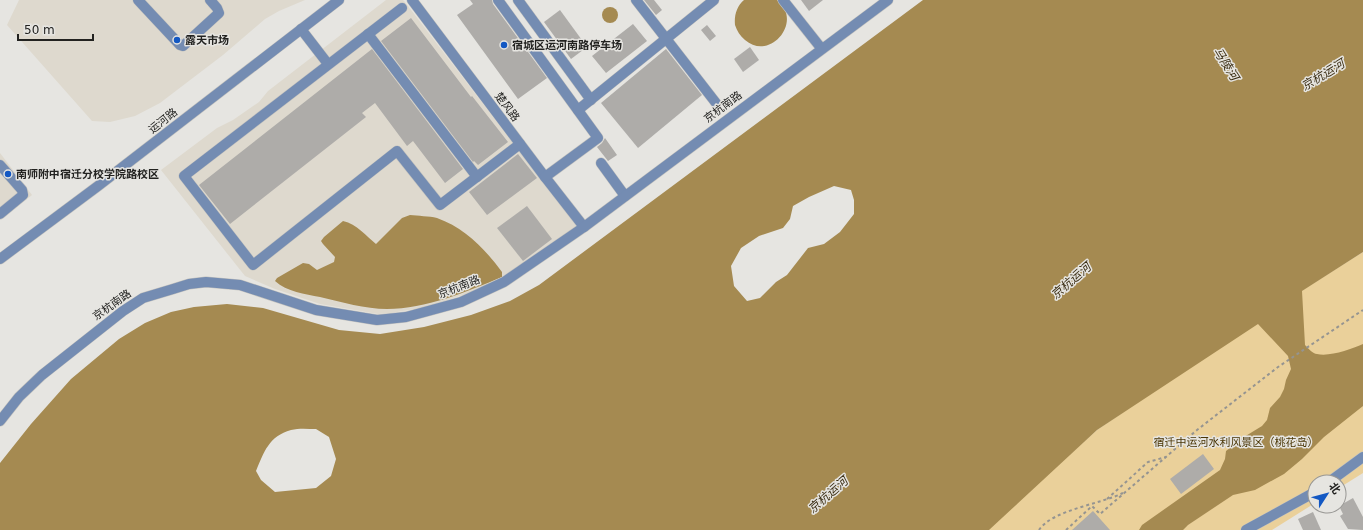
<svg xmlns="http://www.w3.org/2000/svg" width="1363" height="530" viewBox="0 0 1363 530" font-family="'DejaVu Sans','Noto Sans SC',sans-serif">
  <rect width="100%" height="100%" fill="#e6e5e1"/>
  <g fill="#ded9ce">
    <polygon points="19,0 305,0 279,11 265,19 223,55 160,103 135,116 110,122 92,121 7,25"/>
    <polygon points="386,0 403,0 405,2 577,227 517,269 481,289 426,307 391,313 378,314 320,304 275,289 245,276 161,170 217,128 233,120 259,102 268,91"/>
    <polygon points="0,153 32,195 0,220"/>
  </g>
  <polygon fill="#ead09a" points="1363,252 1363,473 1339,488 1339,482 1315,482 1315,503 1272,530 986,530 1097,430 1301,291"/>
  <g fill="#a58a51" fill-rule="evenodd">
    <path d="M744,0H777C804,21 770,62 745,40C740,36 737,31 735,25C734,15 737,6 744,0Z"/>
    <path d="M923,0H1363V252L1302,291L1305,345C1308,348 1313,354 1317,354C1330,357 1351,349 1363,344V406L1324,437L1302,459L1284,474L1255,490L1233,495L1188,525L1183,530H1139L1142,525L1220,470L1225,459L1226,451L1244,437L1262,426L1267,420L1270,408L1280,397L1284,389L1286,380L1291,369L1288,356L1258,324L1097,430L989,530H0V463L31,424L71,379L119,339L145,323L171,312L194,307L227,304L263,308L339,330L380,334L424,327L471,315L510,301L539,285ZM834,186L851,190L854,200V214L840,232L824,244L808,248L787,275L776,282L760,298L747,301L734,286L731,266L741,248L759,236L783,228L790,219L793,206L809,197ZM316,429L329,437L336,459L331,476L316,488L275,492L261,480L256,471C264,452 269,436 291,430C299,428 308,429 316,429Z"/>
    <circle cx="610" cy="15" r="8"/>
    <path d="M410,215C418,216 429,216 437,218C465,228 485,249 502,272V277C466,292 426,309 387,309C365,309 342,302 320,297C305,294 287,292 275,281L277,278L303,263L309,264L317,270L334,262L335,257L323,244L321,241L324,237L343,221C357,224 366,236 376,244L402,218Z"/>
  </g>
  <g fill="#aeaca9">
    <polygon points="470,0 492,0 493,4 547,78 518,99 457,15 473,4"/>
    <polygon points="644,0 654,0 662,10 656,15"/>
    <polygon points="801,0 823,0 809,11"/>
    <polygon points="560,10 587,47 571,59 544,22"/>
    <polygon points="411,18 471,97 472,96 508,142 478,165 474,161 473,162 381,41"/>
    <polygon points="633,24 647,41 606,73 592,56"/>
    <polygon points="707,25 716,36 710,41 701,30"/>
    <polygon points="750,47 759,60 743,72 734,59"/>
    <polygon points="372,49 463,169 445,183 413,141 407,146 375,103 362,113 366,117 230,224 199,185"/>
    <polygon points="666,49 702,95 638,148 601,103"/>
    <polygon points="605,138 617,155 608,161 597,147 602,143"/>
    <polygon points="518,154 537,178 487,215 469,192"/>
    <polygon points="527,206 552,239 523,261 497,228"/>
    <polygon points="1203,454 1214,469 1181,494 1170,479"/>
    <polygon points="1353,498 1363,517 1363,530 1348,529 1340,516 1343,514 1339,506"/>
    <polygon points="1093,511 1110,530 1072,530"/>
    <polygon points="1313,512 1321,530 1303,530 1298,519"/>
  </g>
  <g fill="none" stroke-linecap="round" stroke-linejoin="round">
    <defs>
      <g id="minor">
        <polyline points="138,0 180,45 183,46 219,13 217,8 210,0"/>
        <polyline points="412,0 545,177 584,227"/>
        <polyline points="498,0 598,138 545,177"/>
        <polyline points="518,0 591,100"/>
        <polyline points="636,0 716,103"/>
        <polyline points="783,0 821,48"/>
        <polyline points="402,8 184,176 253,265 397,151 440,205 520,144"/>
        <polyline points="301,29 328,64"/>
        <polyline points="368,34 477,177"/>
        <polyline points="578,110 714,0"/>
        <polyline points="601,163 625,196"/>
        <polyline points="0,165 22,190 23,195 0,214"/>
        <polyline points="0,259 98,186 339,0"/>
        <polyline points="0,421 19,397 42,375 123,311 143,298 173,289 189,284 206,282 240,285 316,310 377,320 406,317 461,302 504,282 584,227 888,0"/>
        <polyline points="1329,482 1363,457"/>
        <polyline points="1246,530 1315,492"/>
      </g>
    </defs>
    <use href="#minor" stroke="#c3c2be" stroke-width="11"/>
    <g stroke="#959491" stroke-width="2" stroke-dasharray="3 3" stroke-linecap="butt">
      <polyline points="1107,499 1148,462 1166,457"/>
      <path d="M1039,530C1052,510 1101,504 1123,493"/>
      <polyline points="1066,530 1092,506 1100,514 1197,430 1278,367 1363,310"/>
    </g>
    <use href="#minor" stroke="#748cb2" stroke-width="10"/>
  </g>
  <g fill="#1358c3" stroke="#e6e5e1" stroke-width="1.5">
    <circle cx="177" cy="40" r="4"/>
    <circle cx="504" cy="45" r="4"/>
    <circle cx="8" cy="174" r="4"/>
  </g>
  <g text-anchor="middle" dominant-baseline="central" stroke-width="3" stroke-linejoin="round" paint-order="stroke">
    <g font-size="11" font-weight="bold" fill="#222220" stroke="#e6e5e1" text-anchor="start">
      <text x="185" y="40">露天市场</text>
      <text x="512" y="45">宿城区运河南路停车场</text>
      <text x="16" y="174">南师附中宿迁分校学院路校区</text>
    </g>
    <g font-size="11" fill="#222220" stroke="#e6e5e1">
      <text transform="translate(507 107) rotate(53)">楚风路</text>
      <text transform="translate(723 107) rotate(-37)">京杭南路</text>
      <text transform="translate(163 121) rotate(-38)">运河路</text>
      <text transform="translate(459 287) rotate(-21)">京杭南路</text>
      <text transform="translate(112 305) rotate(-35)">京杭南路</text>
    </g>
    <g font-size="11" fill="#493504" stroke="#e6e5e1">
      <text x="1236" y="442">宿迁中运河水利风景区（桃花岛）</text>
    </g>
    <g font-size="12" font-style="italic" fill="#392c12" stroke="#e6e5e1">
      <text transform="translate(1226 64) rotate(58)">马陵河</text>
      <text transform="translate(1323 75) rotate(-31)">京杭运河</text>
      <text transform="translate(1071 281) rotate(-41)">京杭运河</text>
      <text transform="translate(828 495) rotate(-41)">京杭运河</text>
    </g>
  </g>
  <g transform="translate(1327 494) rotate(54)"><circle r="19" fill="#e6e5e1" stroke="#989794"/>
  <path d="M0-3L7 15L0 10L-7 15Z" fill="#1358c3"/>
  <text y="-6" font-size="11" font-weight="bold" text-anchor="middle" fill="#222220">北</text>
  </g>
  <path d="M18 34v6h75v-6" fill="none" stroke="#222220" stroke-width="2"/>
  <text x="24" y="34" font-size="12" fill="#222220" stroke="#e6e5e1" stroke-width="3" paint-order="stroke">50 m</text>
</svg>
